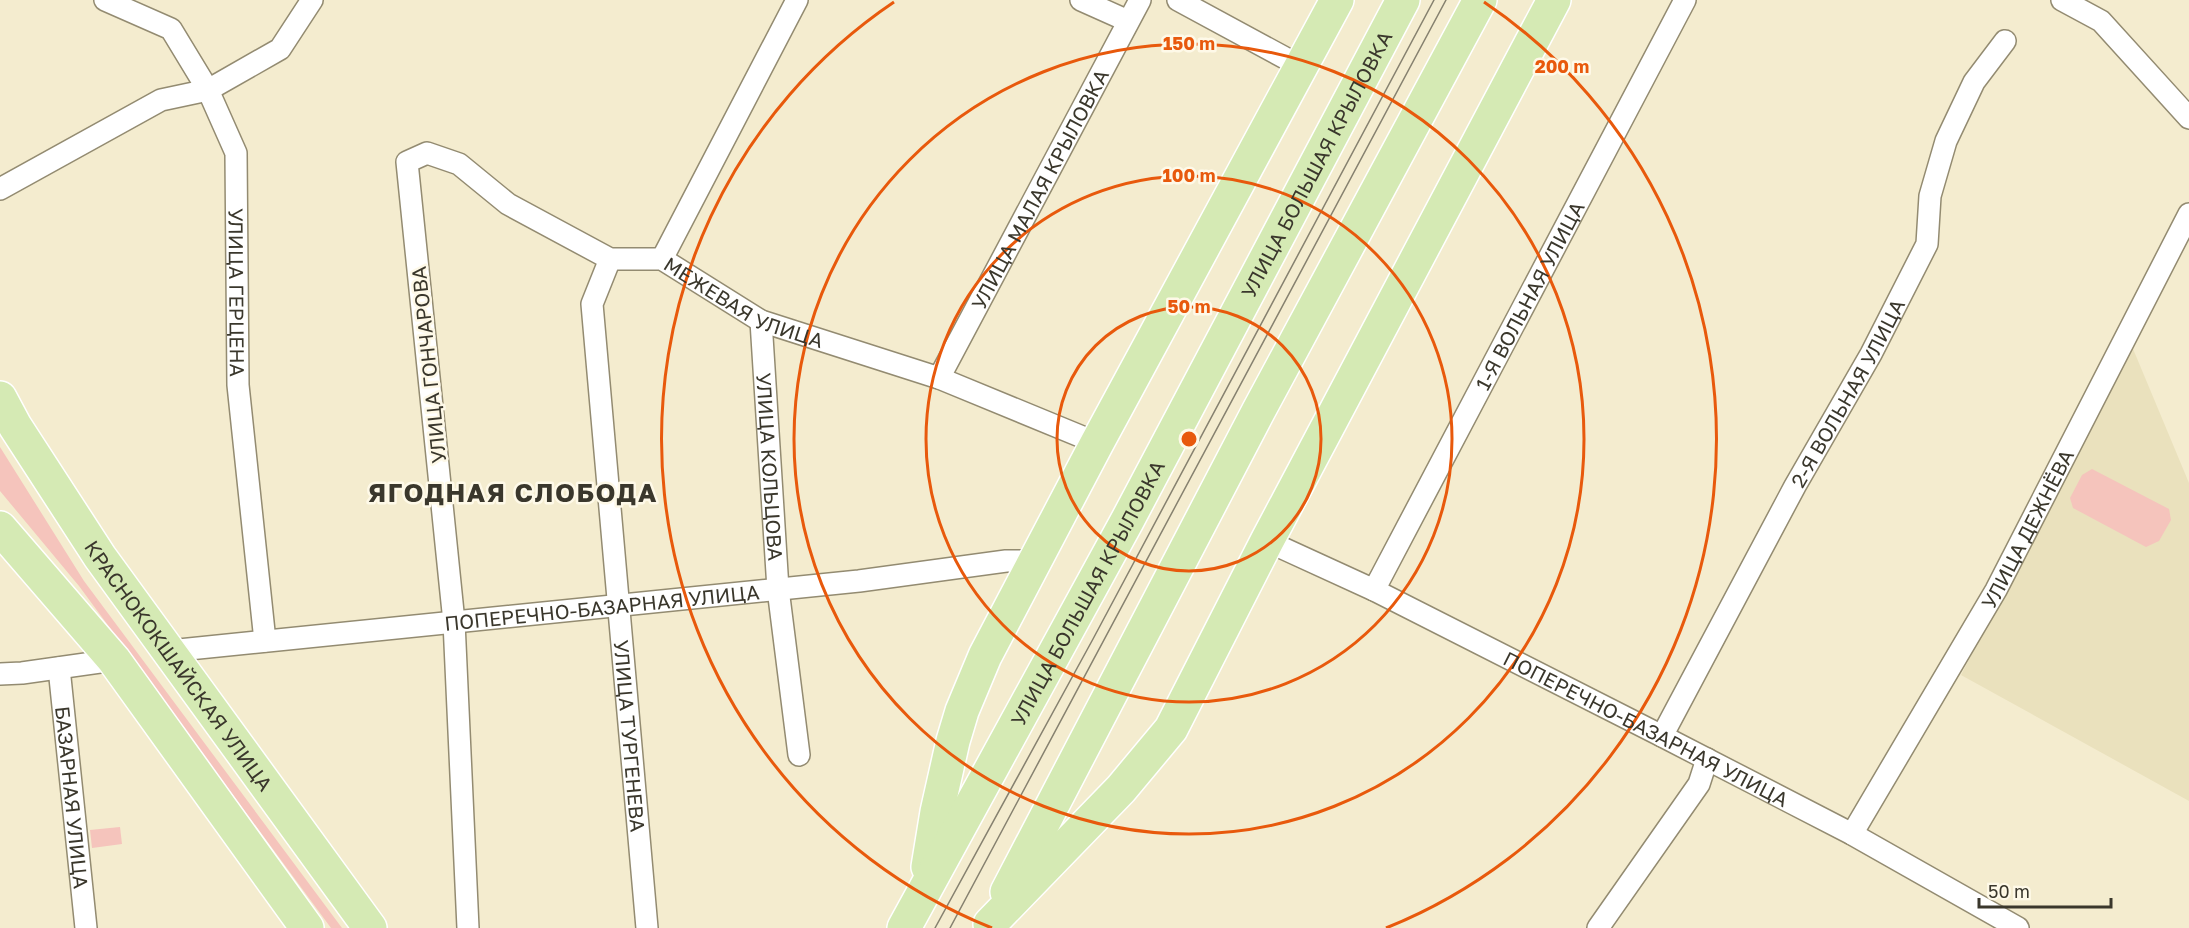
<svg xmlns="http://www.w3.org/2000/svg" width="2189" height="928" viewBox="0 0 2189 928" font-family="'Golos Text',sans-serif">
  <rect width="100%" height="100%" fill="#f4eccf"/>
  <polygon fill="#eae1bd" points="2131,344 2189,483 2189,801 1961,675"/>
  <g fill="#f5c4bc">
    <polygon points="0,447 84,581 342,928 331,928 79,586 0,491"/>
    <polygon points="2092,469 2169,509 2171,520 2159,541 2146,547 2073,508 2070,498 2082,475"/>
    <polygon points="120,827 122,844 92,848 90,830"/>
  </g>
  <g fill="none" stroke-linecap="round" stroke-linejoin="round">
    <defs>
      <g id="street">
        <path id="s1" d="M105,0L171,29L208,90L236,153L238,385L265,641"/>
        <polyline points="1081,0 1128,21"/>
        <polyline points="1178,0 1300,66"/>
        <polyline points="2062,0 2101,21 2189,118"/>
        <polyline points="0,189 161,100 208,90 280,49 312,0"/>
        <path id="s2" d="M610,259L592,304L647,928"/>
        <polyline points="662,259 797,0"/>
        <path id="s3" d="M761,321L778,589L799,755"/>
        <path id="s4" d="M939,378L1140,0"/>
        <path id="s5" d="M1267,541L1374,590L1662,736L1852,834L2018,928"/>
        <path id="s6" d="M1374,590L1685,0"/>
        <path id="s7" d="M169,651L859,581L1006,561H1035"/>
        <path id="s8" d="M59,668L86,928"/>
        <polyline points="0,674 22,673 114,660"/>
        <path id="s9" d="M1662,736L1795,486L1871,354L1927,244L1930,196L1946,141L1974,82L2005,41"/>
        <path id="s10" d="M1852,834L1996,590L2189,214"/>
        <path id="s11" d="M468,928L454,622L407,162L427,153L459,164L508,204L610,259H662L761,321L939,378L1097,443"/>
        <polyline points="1598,928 1699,784 1707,759"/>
      </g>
      <g id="primary">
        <path id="s12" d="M0,398L15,426L100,557L370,928"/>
        <polyline points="0,528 114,660 307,928"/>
        <polyline points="928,867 937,812 953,741 962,711 985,656 1097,443 1337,0"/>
        <polyline points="1007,892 1259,410 1480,0"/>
        <polyline points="990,924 1121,789 1171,729 1267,541 1554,0"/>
        <path id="s13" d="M904,928L1127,521L1403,0"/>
      </g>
    </defs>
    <use href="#street" stroke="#938b71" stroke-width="24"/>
    <use href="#primary" stroke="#fff" stroke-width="36"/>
    <use href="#street" stroke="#fff" stroke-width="21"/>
    <use href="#primary" stroke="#d5eab4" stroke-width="33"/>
    <g stroke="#86816f" stroke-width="1.5">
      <polyline points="935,928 1093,639 1434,0"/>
      <polyline points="950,928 1446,0"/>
    </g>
  </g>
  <g fill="none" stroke="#e8590c" stroke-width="3">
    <circle cx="1189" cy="439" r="132"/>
    <circle cx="1189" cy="439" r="263"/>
    <circle cx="1189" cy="439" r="395"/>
    <path d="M992 928A527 527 0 0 1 894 2M1484 2A527 527 0 0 1 1386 928"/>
  </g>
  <g text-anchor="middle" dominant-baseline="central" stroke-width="5" stroke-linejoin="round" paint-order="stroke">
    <g font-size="20" fill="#3a372c" stroke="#fef9e8">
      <text stroke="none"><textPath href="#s13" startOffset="868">УЛИЦА БОЛЬШАЯ КРЫЛОВКА</textPath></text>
      <text stroke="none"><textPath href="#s4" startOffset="214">УЛИЦА МАЛАЯ КРЫЛОВКА</textPath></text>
      <text stroke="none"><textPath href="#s1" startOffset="352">УЛИЦА ГЕРЦЕНА</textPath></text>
      <text stroke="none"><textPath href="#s6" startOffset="333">1-Я ВОЛЬНАЯ УЛИЦА</textPath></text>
      <text stroke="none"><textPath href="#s11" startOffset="1149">МЕЖЕВАЯ УЛИЦА</textPath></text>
      <text transform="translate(428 365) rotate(-96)">УЛИЦА ГОНЧАРОВА</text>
      <text stroke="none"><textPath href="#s9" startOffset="390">2-Я ВОЛЬНАЯ УЛИЦА</textPath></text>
      <text stroke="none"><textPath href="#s3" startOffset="146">УЛИЦА КОЛЬЦОВА</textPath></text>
      <text stroke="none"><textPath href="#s10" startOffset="352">УЛИЦА ДЕЖНЁВА</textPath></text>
      <text stroke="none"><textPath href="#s13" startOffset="382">УЛИЦА БОЛЬШАЯ КРЫЛОВКА</textPath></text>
      <text stroke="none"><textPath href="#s7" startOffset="435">ПОПЕРЕЧНО-БАЗАРНАЯ УЛИЦА</textPath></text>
      <text stroke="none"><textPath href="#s12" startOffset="322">КРАСНОКОКШАЙСКАЯ УЛИЦА</textPath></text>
      <text stroke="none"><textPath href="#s5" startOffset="423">ПОПЕРЕЧНО-БАЗАРНАЯ УЛИЦА</textPath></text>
      <text stroke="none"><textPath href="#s2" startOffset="482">УЛИЦА ТУРГЕНЕВА</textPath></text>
      <text stroke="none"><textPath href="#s8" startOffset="130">БАЗАРНАЯ УЛИЦА</textPath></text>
    </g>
    <g font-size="26" font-weight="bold" letter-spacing="1.5" fill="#3a372c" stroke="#fef9e8">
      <text x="513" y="492">ЯГОДНАЯ СЛОБОДА</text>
    </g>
  </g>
  <circle cx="1189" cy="439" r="9" fill="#e8590c" stroke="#fef9e8" stroke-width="3"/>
  <g font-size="18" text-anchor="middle" font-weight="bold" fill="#e8590c" stroke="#fef9e8" stroke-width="5" stroke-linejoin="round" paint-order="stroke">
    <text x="1189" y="50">150 m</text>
    <text x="1562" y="73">200 m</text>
    <text x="1189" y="182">100 m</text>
    <text x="1189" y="313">50 m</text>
  </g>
  <path d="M1979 898v9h132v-9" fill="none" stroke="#3a372c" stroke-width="3"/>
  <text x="1988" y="898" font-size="18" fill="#3a372c" stroke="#fef9e8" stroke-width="4.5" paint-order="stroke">50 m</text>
</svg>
